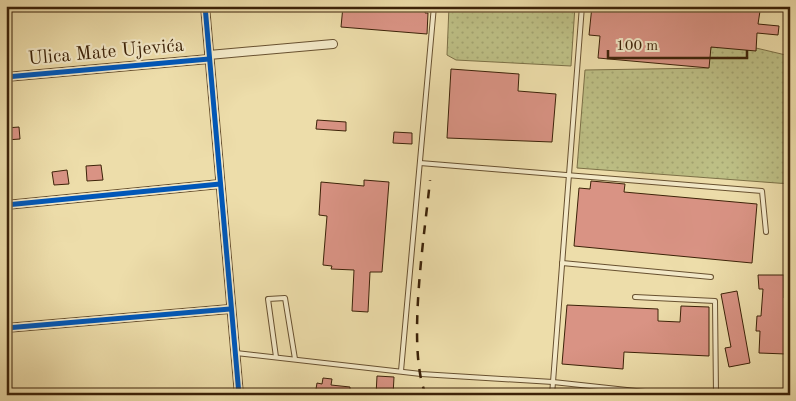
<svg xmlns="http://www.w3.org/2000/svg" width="796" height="401" viewBox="0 0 796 401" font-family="'Old Standard TT',serif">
  <defs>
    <pattern id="grass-dots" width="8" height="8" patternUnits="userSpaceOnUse" patternTransform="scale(1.25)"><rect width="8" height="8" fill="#bdbf85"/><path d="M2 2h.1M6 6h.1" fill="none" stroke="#a3a471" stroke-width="1.8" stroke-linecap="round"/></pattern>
  </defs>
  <rect width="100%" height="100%" fill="#edddaa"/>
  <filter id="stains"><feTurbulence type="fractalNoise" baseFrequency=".004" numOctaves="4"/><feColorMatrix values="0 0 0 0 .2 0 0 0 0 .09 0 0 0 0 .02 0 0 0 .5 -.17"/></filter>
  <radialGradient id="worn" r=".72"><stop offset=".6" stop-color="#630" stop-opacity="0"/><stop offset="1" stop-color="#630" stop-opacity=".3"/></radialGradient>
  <g fill="url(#grass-dots)" stroke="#7c7046">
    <polygon points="449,6 575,6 571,66 456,60 447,55"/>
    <polygon points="711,47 756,48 790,56 790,184 577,168 585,70 708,68"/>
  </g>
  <g fill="#d99384" stroke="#3c2208">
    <polygon points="343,6 426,6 425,13 428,13 427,34 341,27"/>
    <polygon points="592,6 712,6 760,11 758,24 779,26 778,35 757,33 756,51 711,47 709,68 598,58 600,36 589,35"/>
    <polygon points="451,69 519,74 518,91 556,94 552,142 447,138"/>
    <polygon points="317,120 346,122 346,131 316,129"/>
    <polygon points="19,127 20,139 6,140 6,128"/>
    <polygon points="394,132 412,133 412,144 393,143"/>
    <polygon points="101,165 103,180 87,181 86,166"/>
    <polygon points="67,170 69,184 54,185 52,172"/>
    <polygon points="364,180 389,182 382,272 370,272 368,312 352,311 354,270 331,269 332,266 323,265 327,216 319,215 321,182 364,186"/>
    <polygon points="591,181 625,184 624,192 757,204 752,263 574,246 579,188 590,189"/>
    <polygon points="758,275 784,275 784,298 790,298 786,354 759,353 760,331 756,331 757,316 761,316 763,289 759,289"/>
    <polygon points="737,291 750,363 729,367 725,348 731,347 721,294"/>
    <polygon points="567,305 658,309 658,321 680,322 681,306 709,307 709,356 624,352 623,369 562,364"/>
    <polygon points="377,376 394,377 393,395 376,395"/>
    <polygon points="323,378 332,379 331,385 350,387 350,395 315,395 317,383 322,384"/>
  </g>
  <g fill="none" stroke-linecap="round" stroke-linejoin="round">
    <defs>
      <g id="service">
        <polyline points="420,163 762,191 766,232"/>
        <polyline points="562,263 711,277"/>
        <polyline points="635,297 715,301 716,395"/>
        <polyline points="236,353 421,374 553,382 673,395"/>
        <polyline points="276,357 268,299 285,298 295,359"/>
        <polyline points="401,371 434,6"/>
        <polyline points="552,395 582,6"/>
      </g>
      <g id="minor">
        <polyline points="205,6 239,395"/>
        <polyline points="209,55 333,44"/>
        <polyline points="6,77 209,59"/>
        <polyline points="6,205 220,184"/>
        <polyline points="6,328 230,309"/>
      </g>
    </defs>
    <use href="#service" stroke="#685130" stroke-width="6"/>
    <use href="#minor" stroke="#685130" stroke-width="10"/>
    <use href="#service" stroke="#f3e9c8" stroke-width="4"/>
    <use href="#minor" stroke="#f3e9c8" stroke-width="8"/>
    <path stroke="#3c2208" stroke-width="2.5" stroke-dasharray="9 9" stroke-linecap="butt" d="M426,395C406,349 425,233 430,180"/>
    <defs>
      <g id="cycleway">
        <polyline points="205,6 239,395"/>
        <polyline points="6,77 209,59"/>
        <polyline points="6,205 220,184"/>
        <polyline points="6,328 230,309"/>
      </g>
    </defs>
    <use href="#cycleway" stroke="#f3e9c8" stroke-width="8"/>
    <use href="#cycleway" stroke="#0057b8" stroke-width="5"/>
  </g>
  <g text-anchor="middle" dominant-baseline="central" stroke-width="4.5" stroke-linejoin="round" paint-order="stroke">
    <g font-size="19" fill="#3c2208" stroke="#f3e9c8">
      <text transform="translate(106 53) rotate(-5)">Ulica Mate Ujevića</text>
    </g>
  </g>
  <rect width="796" height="401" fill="none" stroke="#edddaa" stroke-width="25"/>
  <rect x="8" y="8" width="781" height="386" fill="none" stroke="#3c2208" stroke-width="2.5"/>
  <rect x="12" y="12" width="771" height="376" fill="none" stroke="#3c2208"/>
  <path d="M608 50v8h139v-8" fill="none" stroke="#3c2208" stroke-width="2.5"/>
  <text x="616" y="50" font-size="15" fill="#3c2208" stroke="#f3e9c8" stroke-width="4" paint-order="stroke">100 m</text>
  <rect width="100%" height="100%" filter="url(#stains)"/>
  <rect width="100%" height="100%" fill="url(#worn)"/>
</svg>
